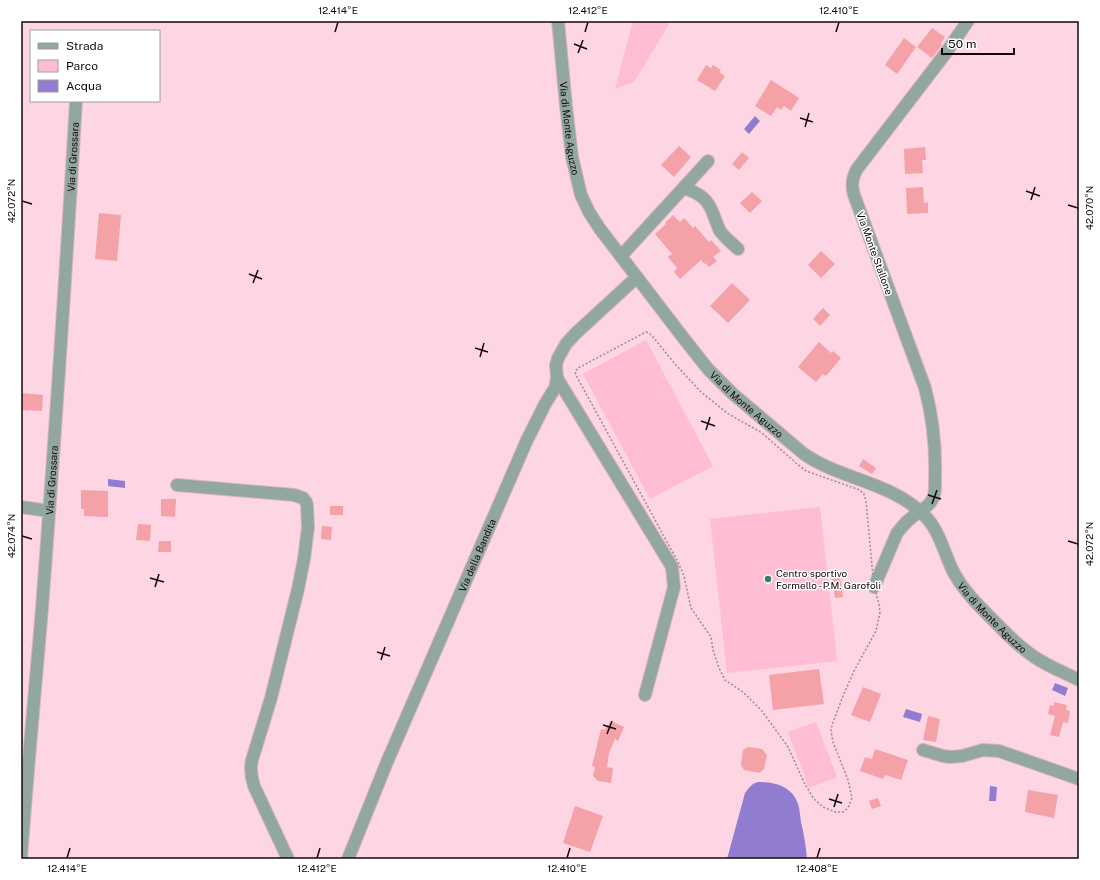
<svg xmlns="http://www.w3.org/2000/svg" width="1100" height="880" viewBox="0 0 1100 880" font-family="'Public Sans',sans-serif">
  <rect width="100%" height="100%" fill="#fdd5e3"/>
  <g fill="#ffbcd5">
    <polygon points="633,21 671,21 634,82 615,89"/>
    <polygon points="646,340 713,466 650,499 583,374"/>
    <polygon points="820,507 837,661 727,673 710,519"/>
    <polygon points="816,722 837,777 809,788 788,732"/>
  </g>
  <g fill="#927cd1">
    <polygon points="755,116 760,121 749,134 744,129"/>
    <polygon points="108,479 125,481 125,488 108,486"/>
    <polygon points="1055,683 1068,688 1065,696 1052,690"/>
    <polygon points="906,709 922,714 920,722 903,717"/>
    <path d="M758,782C774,782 792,786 798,804C800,810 800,816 801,822C804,834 806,847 807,859H727L745,793C749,788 751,784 758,782Z"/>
    <polygon points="990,786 997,787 996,801 989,801"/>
  </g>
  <g fill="#f5a1a8">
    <polygon points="932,28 945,37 941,43 942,45 932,58 917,47"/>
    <polygon points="904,38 916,47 897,74 885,65"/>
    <polygon points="706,65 711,68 713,65 721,70 719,72 725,76 715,91 697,80"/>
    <polygon points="771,80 799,98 791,111 784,106 781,110 777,107 771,116 755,106"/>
    <polygon points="679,146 691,157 674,177 661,165"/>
    <polygon points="925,147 926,160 922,160 923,173 905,174 904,149"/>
    <polygon points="742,152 749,158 739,170 732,164"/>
    <polygon points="923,187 924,203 928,202 928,213 907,214 906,188"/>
    <polygon points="752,192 762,201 750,213 740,203"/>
    <polygon points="99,213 121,215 117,261 95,259"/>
    <polygon points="673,215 680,222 684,218 693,228 695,226 709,242 711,240 721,251 713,257 717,261 709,267 705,263 704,264 701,260 680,279 674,272 677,268 668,257 672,254 655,234 666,224 665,223"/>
    <polygon points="821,251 835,264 821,278 808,265"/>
    <polygon points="732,283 750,300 728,323 710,306"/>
    <polygon points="823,308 830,315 820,326 813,319"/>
    <polygon points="819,342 831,353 833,351 841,358 826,376 823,374 816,382 798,367"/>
    <polygon points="21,393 43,395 42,411 21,410"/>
    <polygon points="863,459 876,468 872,474 859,466"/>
    <polygon points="81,490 108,491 108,517 84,516 84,509 81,509"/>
    <polygon points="161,499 176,499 175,517 161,516"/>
    <rect x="330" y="506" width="13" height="9"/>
    <polygon points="138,524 151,525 150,541 136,540"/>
    <polygon points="322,526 332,527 331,540 321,539"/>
    <polygon points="159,541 171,541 171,552 158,552"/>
    <polygon points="839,571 843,597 835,598 831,572"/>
    <polygon points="819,669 824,704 773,710 769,675"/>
    <polygon points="863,687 881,694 870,722 851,715"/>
    <polygon points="1054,702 1067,705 1066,710 1070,711 1068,723 1063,722 1059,737 1050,735 1055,716 1048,714 1050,705 1054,706"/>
    <polygon points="928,716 940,719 936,742 923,740"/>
    <polygon points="611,721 624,727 618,741 615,739 609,753 607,767 613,768 611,783 598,781 593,776 595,767 592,766 601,729 604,730"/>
    <polygon points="748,747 762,749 767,755 764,769 759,773 744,770 741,765 743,750"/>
    <polygon points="875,749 908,760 901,780 885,775 883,779 860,771 865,757 872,759"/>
    <polygon points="1028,790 1058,795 1054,818 1025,812"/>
    <polygon points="878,798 881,806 872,809 869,801"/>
    <polygon points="575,806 603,816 590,852 563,843"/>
  </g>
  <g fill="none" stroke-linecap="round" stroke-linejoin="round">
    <defs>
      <g id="minor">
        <path id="s1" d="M558,21L566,106L572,157L581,195L589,212L600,229L685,340L708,369L733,394L804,454C842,480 892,482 925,516C940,531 944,554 954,573C965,593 981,608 997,624C1008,635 1019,647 1033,656C1047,666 1063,672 1079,680"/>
        <path d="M684,188C701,194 708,199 714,216C716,221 718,227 720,231C725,238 732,243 738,249"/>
        <polyline points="621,256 708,161"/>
        <polyline points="557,378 672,567 674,587 645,695"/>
        <path d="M177,485L294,495L303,498L306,502L307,505L308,527L304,559L298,589L271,698L252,760C250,769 251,777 254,786L288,859"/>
        <polyline points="21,507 49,511"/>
        <path d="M874,587L897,533C901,528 906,522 911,518C918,512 928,508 932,500C936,494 935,486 935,479C936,449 933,418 925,388L854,195C851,185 852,178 857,169L945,54L968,21"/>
        <polyline points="923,750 943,756 950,757 962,756 983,750 999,751 1079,779"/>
        <path id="s2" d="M21,859C27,775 35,692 42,608C55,439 66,270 76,101"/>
        <path id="s3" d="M348,859L387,762L527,440L545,404L555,388L557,378L556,365L558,358L566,344L575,334L637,277"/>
      </g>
    </defs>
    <use href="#minor" stroke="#d8b4c1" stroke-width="14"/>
    <polygon stroke="#a48691" stroke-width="1.5" stroke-dasharray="2 2" stroke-linecap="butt" points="646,332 649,333 653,337 675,364 701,392 727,413 762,433 796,463 806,471 860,490 864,494 866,501 874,587 879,604 880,612 876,631 854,671 843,696 832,725 831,731 833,742 848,780 852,798 848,808 843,812 835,812 823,807 813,798 804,782 788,747 762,711 743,692 725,680 719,668 713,650 711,637 691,608 684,576 678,562 577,377 575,372 578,368"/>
    <use href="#minor" stroke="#91a7a0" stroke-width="12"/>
  </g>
  <path fill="none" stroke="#16070d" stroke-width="1.5" d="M335,32L338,22M585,32L588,22M836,32L839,22M574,44L587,49M578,53L583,40M800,118L813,122M805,127L809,113M1026,191L1040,196M1031,200L1035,187M22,201L32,204M1068,205L1078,208M249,274L262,279M253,283L258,270M475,348L488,352M480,357L484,343M701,421L715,426M706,430L710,417M928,495L941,499M932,504L937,490M22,536L32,539M1068,541L1078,544M150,578L164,582M155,587L159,574M377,652L390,656M381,660L385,647M603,725L616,729M607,734L612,721M829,799L842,803M834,807L838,794M67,858L70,848M317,858L320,848M567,858L570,848M817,858L820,848"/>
  <circle fill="#387969" stroke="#fff" stroke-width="1.5" cx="768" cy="579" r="4"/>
  <g text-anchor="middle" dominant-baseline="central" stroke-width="3" stroke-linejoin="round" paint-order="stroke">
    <g font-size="10" fill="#16070d" stroke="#fff">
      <text stroke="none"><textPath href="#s1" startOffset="108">Via di Monte Aguzzo</textPath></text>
      <text stroke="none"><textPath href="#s2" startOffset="704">Via di Grossara</textPath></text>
      <text transform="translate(875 253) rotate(70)">Via Monte Stallone</text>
      <text stroke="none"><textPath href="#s1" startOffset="444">Via di Monte Aguzzo</textPath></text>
      <text stroke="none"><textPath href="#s2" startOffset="380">Via di Grossara</textPath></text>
      <text stroke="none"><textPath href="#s3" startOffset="330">Via della Bandita</textPath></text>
      <text stroke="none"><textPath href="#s1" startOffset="780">Via di Monte Aguzzo</textPath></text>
    </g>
    <g font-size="10" fill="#16070d" stroke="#fff" text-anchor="start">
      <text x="776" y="573">Centro sportivo<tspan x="776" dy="12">Formello - P.M. Garofoli</tspan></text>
    </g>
  </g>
  <rect width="1100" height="880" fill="none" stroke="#ffffff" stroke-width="44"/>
  <rect x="30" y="30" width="130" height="72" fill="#ffffff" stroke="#a29c9e"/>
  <rect x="38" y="43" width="20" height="6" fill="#91a7a0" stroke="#a29c9e"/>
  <text x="66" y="50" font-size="12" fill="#16070d">Strada</text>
  <rect x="38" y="60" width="20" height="12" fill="#ffbcd5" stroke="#a29c9e"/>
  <text x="66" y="70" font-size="12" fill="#16070d">Parco</text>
  <rect x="38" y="80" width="20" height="12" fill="#927cd1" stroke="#a29c9e"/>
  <text x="66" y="90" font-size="12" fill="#16070d">Acqua</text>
  <path d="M942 48v6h72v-6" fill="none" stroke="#16070d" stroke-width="2"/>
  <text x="948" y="48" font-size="12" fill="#16070d" stroke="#ffffff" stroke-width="3" paint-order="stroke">50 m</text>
  <rect x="22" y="22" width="1056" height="836" fill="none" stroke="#16070d" stroke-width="1.5"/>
  <g font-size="10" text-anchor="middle" fill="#16070d">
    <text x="338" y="14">12.414°E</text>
    <text x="588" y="14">12.412°E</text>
    <text x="839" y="14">12.410°E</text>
    <text transform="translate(11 201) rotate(-90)" y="4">42.072°N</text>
    <text transform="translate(1089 208) rotate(-90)" y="4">42.070°N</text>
    <text transform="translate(11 536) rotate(-90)" y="4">42.074°N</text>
    <text transform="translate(1089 544) rotate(-90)" y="4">42.072°N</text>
    <text x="67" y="872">12.414°E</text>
    <text x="317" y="872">12.412°E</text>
    <text x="567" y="872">12.410°E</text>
    <text x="817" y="872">12.408°E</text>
  </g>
</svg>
